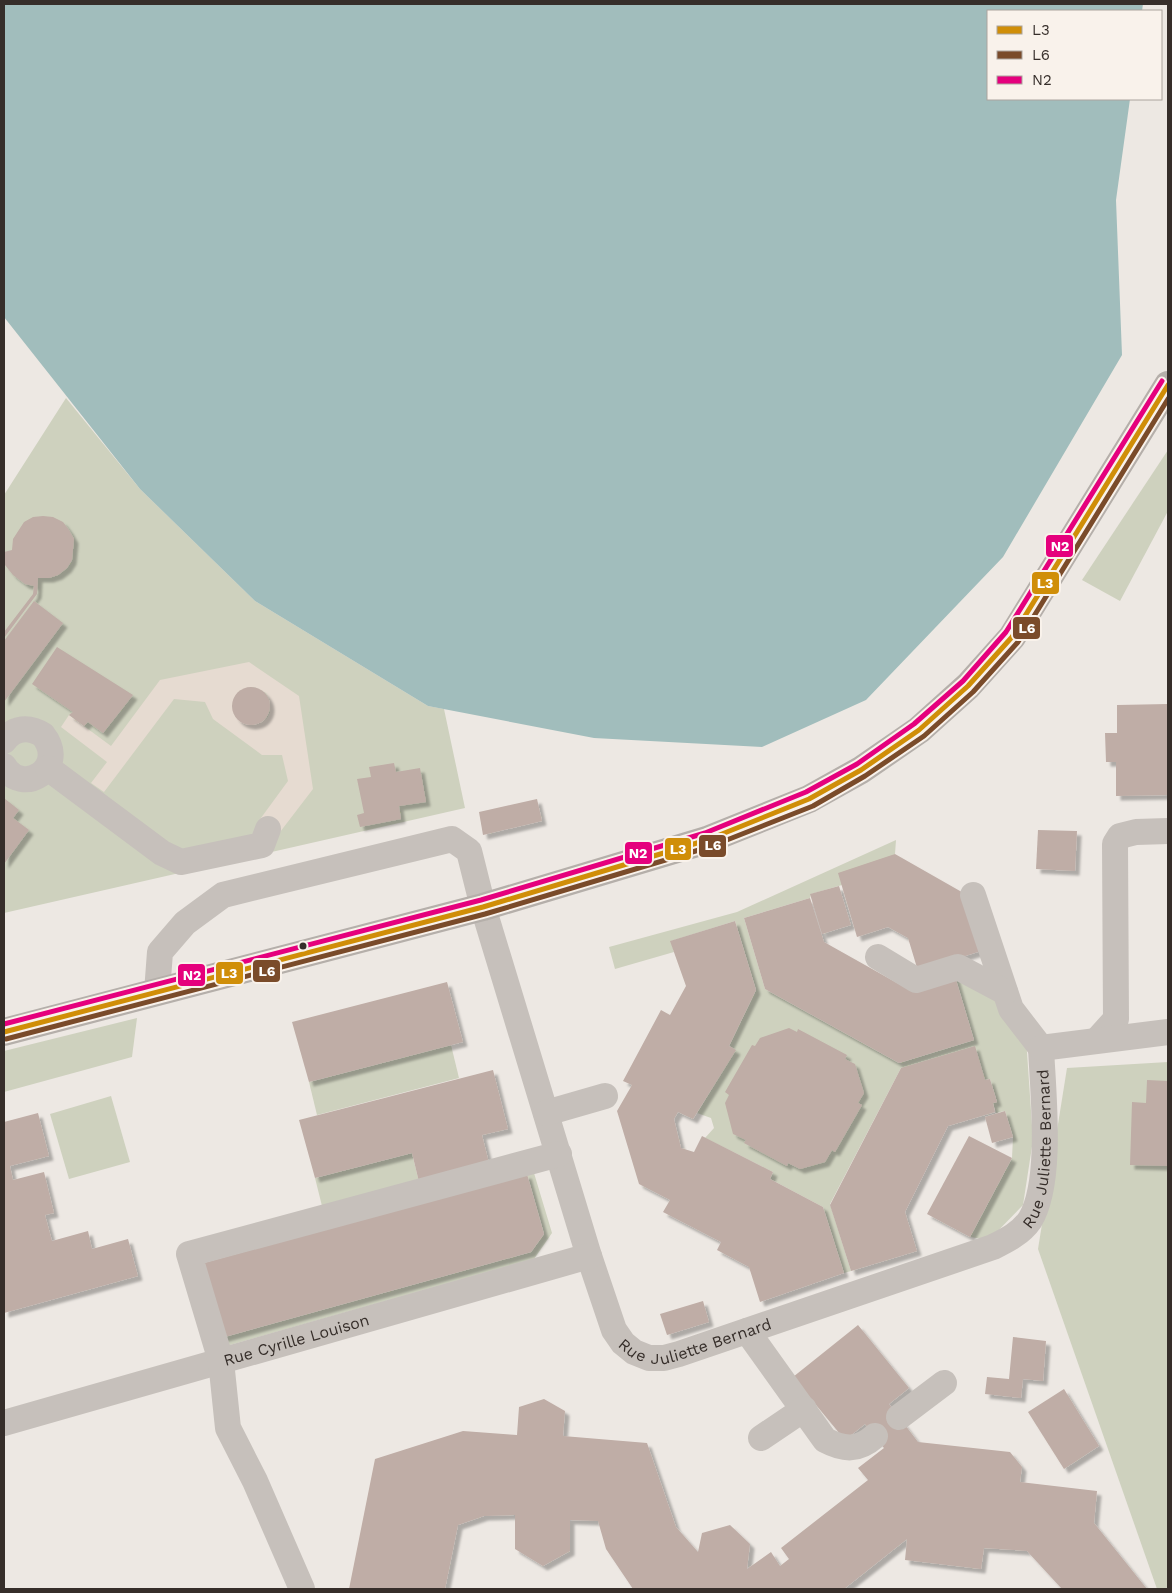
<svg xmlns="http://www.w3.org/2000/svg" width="1172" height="1593" viewBox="0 0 1172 1593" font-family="'Work Sans',sans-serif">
  <defs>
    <filter id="shadow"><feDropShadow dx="4.5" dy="4.5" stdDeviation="1" flood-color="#0004"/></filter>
  </defs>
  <rect width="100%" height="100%" fill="#ede8e3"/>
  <g fill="#ced1be">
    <polygon points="66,398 140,489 255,601 428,706 444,709 465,808 4,913 4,495"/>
    <polygon points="1168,450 1168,511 1120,601 1082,580"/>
    <polygon points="896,840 895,854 842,885 811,894 810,898 744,918 765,989 899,1063 974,1040 954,973 1005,1007 1026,1038 1033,1140 1023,1205 989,1240 970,1237 1012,1158 1013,1137 1005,1111 996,1113 993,1103 997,1102 990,1079 985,1080 901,1068 830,1204 851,1271 844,1273 823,1207 770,1179 773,1172 705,1138 714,1128 711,1118 697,1113 735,1050 729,1046 756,990 735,921 671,941 674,952 615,969 609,947 737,912"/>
    <polygon points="137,1018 132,1057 4,1092 4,1051"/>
    <polygon points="451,1045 459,1078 317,1115 309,1082"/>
    <polygon points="1168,1062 1168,1589 1157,1589 1038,1249 1067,1068"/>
    <polygon points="111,1096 130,1162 69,1179 50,1114"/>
    <polygon points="412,1153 419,1182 322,1206 315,1178"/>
    <polygon points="534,1173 552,1233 534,1259 223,1347 221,1338 531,1252 544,1234 527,1174"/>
  </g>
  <path fill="#e6dbd1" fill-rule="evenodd" d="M249,662L299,696L313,789L277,836L258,822L288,781L282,755H262L213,719L205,702L174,699L104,792L91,783L107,762L61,727L69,715L111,746L160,680ZM254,687L266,693L269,699L270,712L267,718L257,724H246L235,716L232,706L234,699L239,691Z"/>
  <polygon fill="#a1bdbc" points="4,4 1143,4 1142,11 988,11 988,99 1130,99 1116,200 1122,355 1003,557 866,700 762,747 594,738 428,706 255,601 140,489 4,317"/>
  <g fill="#bfada6" filter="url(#shadow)">
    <polygon points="43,516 53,517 63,522 69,530 74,539 72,560 67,568 58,575 49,578 38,578 37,594 4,638 4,632 33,594 34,586 25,584 13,575 5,565 4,552 12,550 13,539 24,522 33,517"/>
    <polygon points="34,601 63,623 4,702 4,641"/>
    <polygon points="57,647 133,695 103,733 88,722 84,726 69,715 73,712 32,684"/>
    <circle cx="251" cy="706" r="19"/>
    <polygon points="1168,704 1168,795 1116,796 1116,762 1106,762 1105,733 1117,733 1117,705"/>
    <polygon points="394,763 396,772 420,768 426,802 399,806 401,819 360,827 357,815 364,813 357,779 371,777 369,767"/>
    <polygon points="4,798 19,810 13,818 29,830 4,864"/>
    <polygon points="537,799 542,821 483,835 479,812"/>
    <polygon points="1038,830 1077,831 1075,871 1036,869"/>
    <polygon points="895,854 967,895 984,950 918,971 908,938 888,927 857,937 838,873"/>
    <polygon points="839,886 851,925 822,934 810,894"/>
    <polygon points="810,898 824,942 906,988 954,973 974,1040 899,1063 765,989 744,918"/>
    <polygon points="735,921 756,990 729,1046 736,1050 693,1119 678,1112 674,1119 681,1148 694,1152 702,1136 773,1172 770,1179 823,1207 844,1273 760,1302 749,1267 717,1250 721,1242 663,1212 670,1200 639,1184 617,1111 632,1085 623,1081 661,1010 670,1015 686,986 670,941"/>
    <polygon points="447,982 463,1042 309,1082 292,1022"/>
    <polygon points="789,1028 797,1032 798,1029 847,1055 845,1059 855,1064 864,1093 858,1103 862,1105 835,1152 832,1150 825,1162 800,1169 788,1163 787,1166 744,1143 746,1140 733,1134 725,1103 729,1095 725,1092 752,1045 755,1046 760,1038"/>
    <polygon points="975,1046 985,1080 990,1079 997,1102 993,1103 995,1112 948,1126 905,1212 917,1251 851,1271 830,1205 901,1068"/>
    <polygon points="493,1070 508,1129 482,1135 489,1163 419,1182 412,1153 315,1178 299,1120"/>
    <polygon points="1147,1080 1168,1081 1168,1166 1130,1165 1132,1102 1146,1103"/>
    <polygon points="1005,1111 1013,1137 992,1143 985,1117"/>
    <polygon points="38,1113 49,1156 10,1166 13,1180 44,1172 54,1213 45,1215 52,1241 88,1231 92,1249 128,1239 138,1276 4,1313 4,1122"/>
    <polygon points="969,1136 1012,1158 970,1237 927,1214"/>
    <polygon points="527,1174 544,1234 531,1252 221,1338 200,1264"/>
    <polygon points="703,1301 709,1322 667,1335 660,1314"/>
    <polygon points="858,1325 909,1388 889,1404 918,1442 1010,1452 1022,1467 1020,1482 1097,1491 1094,1523 1147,1589 1062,1589 1027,1551 984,1548 981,1569 905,1560 907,1539 844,1589 633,1589 606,1549 598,1521 570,1520 570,1551 543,1566 515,1549 515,1515 484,1516 458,1525 445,1589 349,1589 375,1459 463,1431 517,1435 519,1407 544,1399 565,1411 563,1436 647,1443 676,1527 698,1552 702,1533 730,1525 750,1544 747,1569 771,1552 780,1566 789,1559 781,1548 868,1480 858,1468 884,1448 865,1424 845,1440 793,1377"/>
    <polygon points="1013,1337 1046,1341 1043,1381 1023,1379 1021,1398 985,1394 987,1377 1009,1379"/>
    <polygon points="1064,1389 1099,1446 1064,1469 1028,1412"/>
  </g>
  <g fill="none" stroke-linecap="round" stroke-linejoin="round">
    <g stroke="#c6c0bb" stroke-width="26">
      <path d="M4,741C14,727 29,726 43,735C69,768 22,797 4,766"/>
      <polyline points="48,768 162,853 181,862 262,845 268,829"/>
      <polyline points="973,895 1011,1009 1041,1048"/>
      <polyline points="878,957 916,980 958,967 1005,992"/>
      <path id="s1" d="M157,992L160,952L185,923L223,895L452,839L469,851L483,907L589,1256L614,1330L623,1343L634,1352L649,1358H664L679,1354L993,1247C1007,1240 1021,1233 1030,1220C1053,1182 1043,1093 1041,1048"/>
      <polyline points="1098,1039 1116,1019 1115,844 1120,836 1136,832 1168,831"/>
      <polyline points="1041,1048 1168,1032"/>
      <polyline points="546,1113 605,1096"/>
      <path d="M747,1331L825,1440C844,1450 858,1451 875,1436"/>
      <polyline points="899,1417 944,1383"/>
      <path id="s2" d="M4,1423L589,1256"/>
      <polyline points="761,1438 804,1409"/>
      <polyline points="302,1589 255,1481 228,1428 221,1361 189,1254 559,1154"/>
    </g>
    <polyline stroke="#b5afaa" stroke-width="28" points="4,1032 483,907 707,840 809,799 861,770 919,730 968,686 1012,637 1168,385"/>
    <defs>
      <polyline id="bus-1" points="4,1032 483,907 707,840 809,799 861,770 919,730 968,686 1012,637 1168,385"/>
      <polyline id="bus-2" points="6,1039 485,914 709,847 813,806 865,776 924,736 973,692 1018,642 1168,399"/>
      <polyline id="bus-3" points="4,1024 481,900 705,833 806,792 857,764 914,724 963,681 1006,632 1162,381"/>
    </defs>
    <use href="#bus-1" stroke="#f9f2eb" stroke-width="9"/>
    <use href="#bus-2" stroke="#f9f2eb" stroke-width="9"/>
    <use href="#bus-3" stroke="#f9f2eb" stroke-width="9"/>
    <use href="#bus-1" stroke="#d08e08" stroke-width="5"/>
    <use href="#bus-2" stroke="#7a4b2a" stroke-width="5"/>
    <use href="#bus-3" stroke="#e5007d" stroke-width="5"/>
  </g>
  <circle fill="#362e2a" stroke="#f9f2eb" stroke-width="2" cx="303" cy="946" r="4.5"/>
  <g text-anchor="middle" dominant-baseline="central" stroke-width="5" stroke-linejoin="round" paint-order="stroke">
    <g font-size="16" fill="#362e2a" stroke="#f9f2eb">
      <text stroke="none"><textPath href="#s1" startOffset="1410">Rue Juliette Bernard</textPath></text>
      <text stroke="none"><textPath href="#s1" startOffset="976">Rue Juliette Bernard</textPath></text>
      <text stroke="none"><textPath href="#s2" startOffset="304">Rue Cyrille Louison</textPath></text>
    </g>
  </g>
  <g stroke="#f9f2eb" stroke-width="2">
    <rect x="1045" y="534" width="29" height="24" rx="5" fill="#e5007d"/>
    <rect x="1031" y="571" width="29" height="24" rx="5" fill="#d08e08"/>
    <rect x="1012" y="616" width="29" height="24" rx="5" fill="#7a4b2a"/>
    <rect x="698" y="834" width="29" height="24" rx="5" fill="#7a4b2a"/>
    <rect x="664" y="837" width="28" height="24" rx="5" fill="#d08e08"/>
    <rect x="624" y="841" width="29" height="24" rx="5" fill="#e5007d"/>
    <rect x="252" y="959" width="29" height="24" rx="5" fill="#7a4b2a"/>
    <rect x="215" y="961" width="29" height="24" rx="5" fill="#d08e08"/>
    <rect x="177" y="963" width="29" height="24" rx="5" fill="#e5007d"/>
  </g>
  <g font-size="14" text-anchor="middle" font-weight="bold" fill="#fff">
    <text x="1060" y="551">N2</text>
    <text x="1045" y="588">L3</text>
    <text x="1027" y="633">L6</text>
    <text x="713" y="850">L6</text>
    <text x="678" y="854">L3</text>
    <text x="638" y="858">N2</text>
    <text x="267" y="976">L6</text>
    <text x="229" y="978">L3</text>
    <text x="192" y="980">N2</text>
  </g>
  <rect width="1172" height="1593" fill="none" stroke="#362e2a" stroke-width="10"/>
  <rect x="987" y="10" width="175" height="90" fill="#f9f2eb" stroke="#aba49e"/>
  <rect x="997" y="26" width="25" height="8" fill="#d08e08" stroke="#aba49e"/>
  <text x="1032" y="35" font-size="15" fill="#362e2a">L3</text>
  <rect x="997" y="51" width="25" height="8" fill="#7a4b2a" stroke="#aba49e"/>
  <text x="1032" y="60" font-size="15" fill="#362e2a">L6</text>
  <rect x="997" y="76" width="25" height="8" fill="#e5007d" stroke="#aba49e"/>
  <text x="1032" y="85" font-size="15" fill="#362e2a">N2</text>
</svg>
